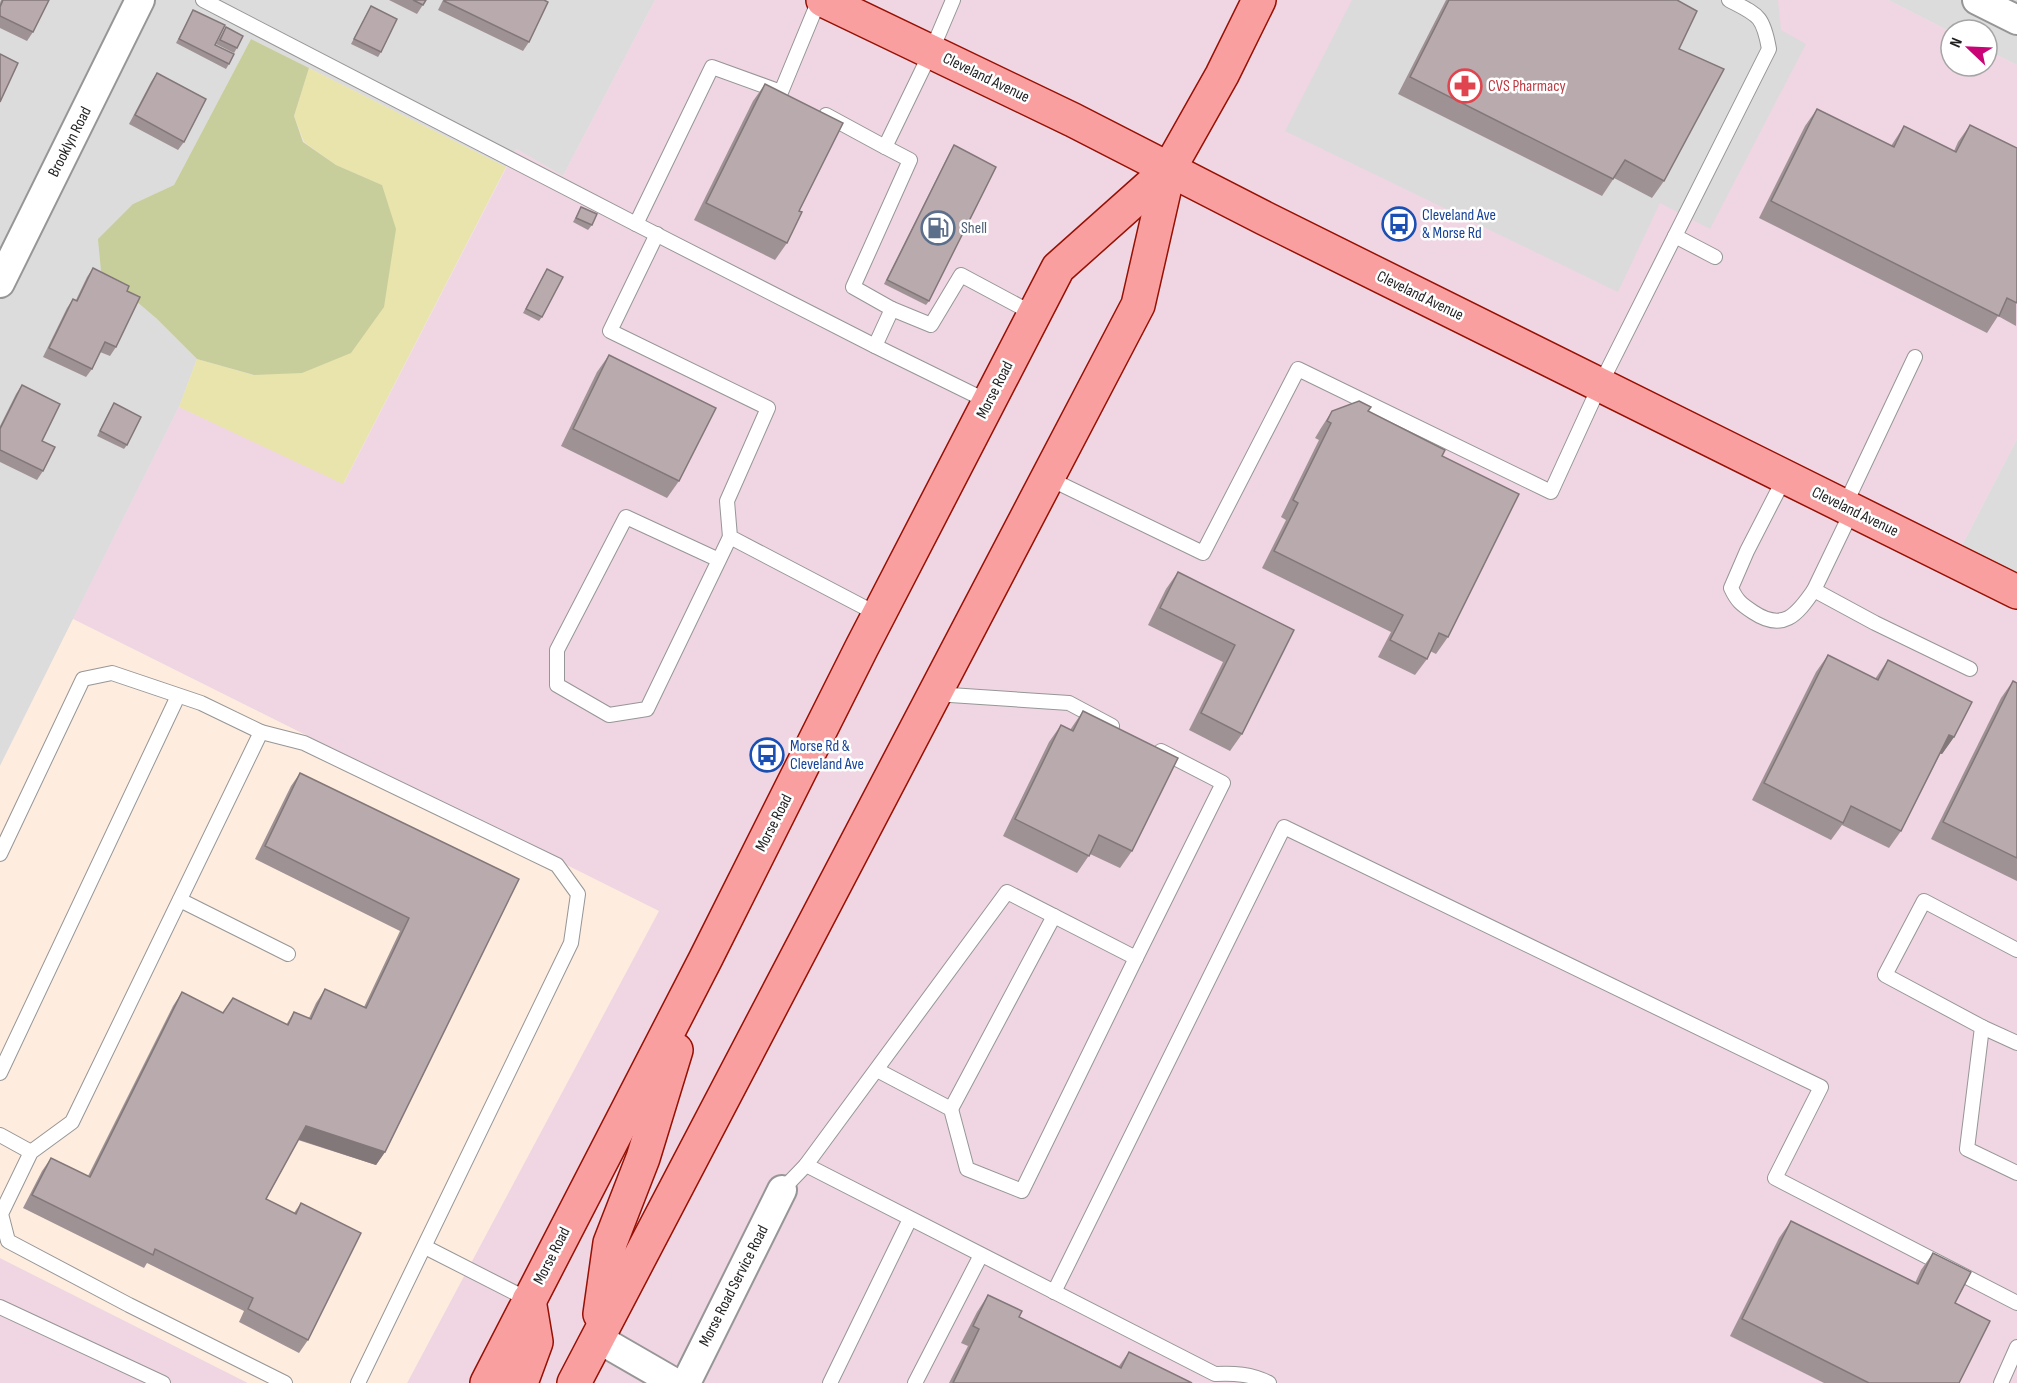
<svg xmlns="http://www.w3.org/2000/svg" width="2017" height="1383" viewBox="0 0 2017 1383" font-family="'Sofia Sans Condensed',sans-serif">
  <rect width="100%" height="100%" fill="#efe6e5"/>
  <g fill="#dddcdc">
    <polygon points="0,0 655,0 563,176 516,149 506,167 251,39 174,185 133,204 156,318 197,359 179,407 0,766"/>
    <polygon points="1888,0 2017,0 2017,65 1987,50 1987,30 1951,30 1951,32"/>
    <polygon points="2017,439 2017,588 1956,557"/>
  </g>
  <g fill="#f0d5e3">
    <polygon points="655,0 1888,0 1951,32 1951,66 1987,66 1987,50 2017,65 2017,439 1956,557 2017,588 2017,1383 407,1383 658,911 73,619 179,407 344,483 516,149 563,176"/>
    <polygon points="0,1258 248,1383 0,1383"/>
  </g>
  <polygon fill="#feecdf" points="73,619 659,911 407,1383 248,1383 0,1258 0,766"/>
  <polygon fill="#e8e4ac" points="309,68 506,167 343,484 179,407 197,359 253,375 382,185 336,165 304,142 294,116"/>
  <polygon fill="#c7ce9b" points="251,39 309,68 294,116 303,142 336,165 382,185 396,229 384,307 351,353 302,373 254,375 197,359 156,318 101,271 98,239 133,204 174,185"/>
  <polygon fill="#dbdbdb" points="1352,0 1446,0 1399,94 1601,196 1614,177 1654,199 1633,0 1778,0 1781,30 1806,44 1710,229 1660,203 1618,292 1285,131"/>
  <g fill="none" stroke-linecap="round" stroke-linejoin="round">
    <defs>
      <g id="lane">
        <polyline points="203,0 636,224 875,346 989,402"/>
        <polyline points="826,115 885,147 931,52 953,0"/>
        <polyline points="636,224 712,67 781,92 819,0"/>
        <polyline points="657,234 610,331 768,408 727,501 730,537 879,615"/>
        <polyline points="1675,236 1715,257"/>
        <polyline points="892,309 931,325 961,275 1034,314"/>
        <polyline points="875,346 892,309 853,287 910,160 885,147"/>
        <path d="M1785,477L1747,551L1731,588C1737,601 1741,604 1753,612C1783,632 1797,615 1814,590"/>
        <path d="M1048,478L1203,553L1298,369L1551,492L1600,385L1769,49C1763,15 1758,15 1729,0"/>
        <polyline points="1844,507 1915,357"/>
        <polyline points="1852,511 1814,590 1875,623 1970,669"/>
        <polyline points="719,560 626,517 557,650 557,685 609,715 647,709 719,560 730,537"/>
        <polyline points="935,694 1069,703 1112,726"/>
        <polyline points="261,732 72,1122 31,1152 1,1214 8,1241 129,1305 285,1383"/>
        <polyline points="0,854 83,679 112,673 201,703 261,732 304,743 557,865 578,894 571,943 358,1383"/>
        <polyline points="180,900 288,954"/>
        <polyline points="2017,950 1924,901 1885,975 1982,1027 1967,1149 2017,1173"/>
        <polyline points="1982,1027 2017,1043"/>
        <polyline points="877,1070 951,1109 967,1169 1022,1191 1136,958"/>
        <polyline points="0,1073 178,696"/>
        <polyline points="951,1109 1054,916"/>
        <polyline points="0,1135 31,1152"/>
        <polyline points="806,1165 1007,892 1136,958 1223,783 1161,751"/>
        <path d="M782,1190L806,1165L1215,1374C1234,1373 1251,1374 1269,1383"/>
        <polyline points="425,1247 529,1300"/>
        <polyline points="1054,1292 1284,827 1821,1087 1775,1178 2017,1303"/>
        <polyline points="0,1307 163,1383"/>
        <polyline points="830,1383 910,1219"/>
        <polyline points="915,1383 981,1255"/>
        <polyline points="2001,1383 2017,1347"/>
      </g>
      <g id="street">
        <polyline points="1977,0 2017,20"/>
        <polyline points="0,283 140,0"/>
        <polyline points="597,1338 675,1383"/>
        <polyline points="686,1383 782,1190"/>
      </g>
      <g id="primary">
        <polyline points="823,0 1073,120 1264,218 2017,592"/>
        <polyline points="600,1314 610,1243 643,1158 676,1050"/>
        <polyline points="487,1383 705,960 862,647 1058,268 1169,169"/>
        <polyline points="521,1383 536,1342 529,1300"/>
        <polyline points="574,1383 1138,305 1169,169 1222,75 1259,0"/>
      </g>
    </defs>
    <use href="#lane" stroke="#969696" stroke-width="16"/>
    <use href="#street" stroke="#969696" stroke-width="32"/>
    <use href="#primary" stroke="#961003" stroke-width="36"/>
    <use href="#lane" stroke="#fff" stroke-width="14"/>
    <use href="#street" stroke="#fff" stroke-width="28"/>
    <use href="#primary" stroke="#fa9fa0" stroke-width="33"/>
  </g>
  <g fill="#9f9295">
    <polygon points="1,0 49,0 33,32 27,41 0,28 0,3"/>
    <polygon points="389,0 426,0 417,14"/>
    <polygon points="443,0 544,0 529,42 523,51 438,10"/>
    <polygon points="1446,0 1677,0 1679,49 1664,181 1652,198 1614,178 1602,196 1398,94"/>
    <polygon points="371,6 381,52 378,57 351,44"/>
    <polygon points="193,10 215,45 229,64 226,69 176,43"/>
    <polygon points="226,27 237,48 234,53 216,44"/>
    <polygon points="157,73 184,142 178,150 129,124 151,82"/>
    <polygon points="765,84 799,211 787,243 775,260 694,220 753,101"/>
    <polygon points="1817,109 1891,146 1904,126 1954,151 1958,142 1970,125 2017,148 2016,326 1998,316 1987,333 1759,218 1805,126"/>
    <polygon points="954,145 929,301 926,305 884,284 951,150"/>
    <polygon points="581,207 592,225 588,230 573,222"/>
    <polygon points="93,268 127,291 116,347 110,356 100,352 92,369 86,377 43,357 67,308 73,299 76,300 87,277"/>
    <polygon points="547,269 542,317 539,321 523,313"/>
    <polygon points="609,355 679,481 667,498 561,446 597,372"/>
    <polygon points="22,385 43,471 37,480 0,462 0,426 16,394"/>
    <polygon points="114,403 127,445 124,449 97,436"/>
    <polygon points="1332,411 1368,411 1442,456 1448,637 1436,654 1430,651 1427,659 1415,675 1378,657 1391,632 1262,568 1286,520 1281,517 1319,440 1315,438 1321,428"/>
    <polygon points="1178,572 1294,630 1242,734 1230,751 1189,730 1223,662 1148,625 1166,589"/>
    <polygon points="1828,655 1875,679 1888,660 1954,737 1942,754 1940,754 1901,831 1889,848 1842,825 1831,840 1752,800 1816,672"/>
    <polygon points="2013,681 2017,683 2017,881 1931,839 2001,698"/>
    <polygon points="1083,711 1132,851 1120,868 1090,854 1077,873 1003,836 1049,742 1061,725 1070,730"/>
    <polygon points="300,773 519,879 385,1152 376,1165 298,1140 266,1199 294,1213 301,1203 308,1340 299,1353 239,1322 244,1311 147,1263 144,1268 23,1208 42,1171 51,1158 88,1176 173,1006 182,992 223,1013 233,998 286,1025 294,1012 309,1018 316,1003 325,989 364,1007 400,931 255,859 291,786"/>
    <polygon points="1791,1221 1915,1283 1921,1270 1933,1253 1955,1303 1959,1383 1824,1383 1730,1336 1779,1238"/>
    <polygon points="988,1295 1019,1317 1119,1366 1129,1352 1192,1383 949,1383 968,1346 961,1343 977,1312"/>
  </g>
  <g fill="#827779">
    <polygon points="1949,735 1954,737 1942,754 1938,752"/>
    <polygon points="306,1126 385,1152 376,1165 297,1139"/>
  </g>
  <g fill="#b9aaad" stroke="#827779" stroke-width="1.5">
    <polygon points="3,0 49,0 33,32 0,16 0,7"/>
    <polygon points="413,0 426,0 423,5"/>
    <polygon points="445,0 544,0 548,2 529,42 444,1"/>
    <polygon points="1449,0 1677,0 1697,11 1679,49 1724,69 1664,181 1625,160 1613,179 1410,77"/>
    <polygon points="371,6 397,19 381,52 354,39"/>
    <polygon points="193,10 225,25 215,45 234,54 229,64 179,39"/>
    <polygon points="226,27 243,36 237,48 220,40"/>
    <polygon points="0,54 18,63 0,102"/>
    <polygon points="157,73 206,99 184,142 135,115"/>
    <polygon points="765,84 843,123 799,211 802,212 787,243 706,203"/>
    <polygon points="1817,109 1894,147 1904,126 1956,152 1970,125 2017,148 2017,303 2007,298 1999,316 1771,201"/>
    <polygon points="954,145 996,167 929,301 887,280"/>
    <polygon points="581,207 597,214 592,225 576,218"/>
    <polygon points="93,268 129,286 127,291 140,297 116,347 105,342 92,369 49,348 73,299 77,301"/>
    <polygon points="547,269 563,277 542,317 526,309"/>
    <polygon points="609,355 716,408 679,481 573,429"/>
    <polygon points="22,385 60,404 42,441 55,447 43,471 0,450 0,429"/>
    <polygon points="1359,401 1371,407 1368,411 1445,450 1442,456 1519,494 1448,637 1439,633 1427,659 1390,640 1403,615 1274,551 1298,503 1293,500 1331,423 1327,421 1332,411"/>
    <polygon points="114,403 141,417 127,445 100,431"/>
    <polygon points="1178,572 1294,630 1242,734 1201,713 1235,645 1160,608"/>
    <polygon points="1828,655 1878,680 1888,660 1972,702 1954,737 1949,735 1901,831 1851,806 1843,823 1764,783"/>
    <polygon points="2013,681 2017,683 2017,858 1943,822"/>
    <polygon points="1083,711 1178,758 1132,851 1099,835 1089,856 1015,819 1061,725 1073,731"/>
    <polygon points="300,773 519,879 385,1152 306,1126 266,1199 296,1214 301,1203 361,1233 308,1340 248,1309 253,1298 155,1249 153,1255 32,1195 51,1158 90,1177 182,992 223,1013 233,998 288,1025 294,1012 311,1019 325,989 366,1008 409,918 265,846"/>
    <polygon points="1791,1221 1918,1284 1933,1253 1971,1272 1955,1303 1990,1321 1959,1383 1869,1383 1742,1319"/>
    <polygon points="988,1295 1022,1311 1019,1317 1121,1368 1129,1352 1192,1383 953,1383 979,1329 973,1326"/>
  </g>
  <defs>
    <symbol id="pharmacy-ring" viewBox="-11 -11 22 22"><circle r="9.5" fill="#fff" stroke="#e0444e" stroke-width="1.5"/><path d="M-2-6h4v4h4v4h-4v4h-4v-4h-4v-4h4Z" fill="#e0444e"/></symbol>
    <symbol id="bus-ring" viewBox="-11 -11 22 22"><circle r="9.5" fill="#fff" stroke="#1a4fb4" stroke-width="1.5"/><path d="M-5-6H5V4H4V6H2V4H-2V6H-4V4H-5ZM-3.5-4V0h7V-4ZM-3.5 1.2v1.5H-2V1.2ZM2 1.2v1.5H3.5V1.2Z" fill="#1a4fb4"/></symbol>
    <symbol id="fuel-ring" viewBox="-11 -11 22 22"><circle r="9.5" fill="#fff" stroke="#5c6f8a" stroke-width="1.5"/><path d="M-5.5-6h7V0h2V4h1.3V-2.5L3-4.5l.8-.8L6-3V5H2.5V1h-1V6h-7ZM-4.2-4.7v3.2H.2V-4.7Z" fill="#5c6f8a"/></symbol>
  </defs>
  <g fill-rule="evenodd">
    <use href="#pharmacy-ring" x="1446" y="67" width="38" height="38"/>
    <use href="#bus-ring" x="1380" y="205" width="38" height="38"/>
    <use href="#fuel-ring" x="919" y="209" width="38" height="38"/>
    <use href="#bus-ring" x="748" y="736" width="38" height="38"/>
  </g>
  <g text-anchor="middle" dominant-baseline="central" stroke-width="5" stroke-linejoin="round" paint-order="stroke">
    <g font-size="16" fill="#1f1f1f" stroke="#fff">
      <text transform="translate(986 78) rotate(26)">Cleveland Avenue</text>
      <text transform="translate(70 142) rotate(-63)">Brooklyn Road</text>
      <text transform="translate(1420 296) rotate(26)">Cleveland Avenue</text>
      <text transform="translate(995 390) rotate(-63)">Morse Road</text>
      <text transform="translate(1855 512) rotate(26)">Cleveland Avenue</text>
      <text transform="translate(774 823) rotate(-63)">Morse Road</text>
      <text transform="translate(552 1256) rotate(-63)">Morse Road</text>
      <text transform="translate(734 1286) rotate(-63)">Morse Road Service Road</text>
    </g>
    <g font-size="16" fill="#be3a42" stroke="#fff" text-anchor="start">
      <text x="1488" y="86">CVS Pharmacy</text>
    </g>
    <g font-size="16" fill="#164399" stroke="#fff" text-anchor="start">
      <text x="1422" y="215">Cleveland Ave<tspan x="1422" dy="18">&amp; Morse Rd</tspan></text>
      <text x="790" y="746">Morse Rd &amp;<tspan x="790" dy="18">Cleveland Ave</tspan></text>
    </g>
    <g font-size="16" fill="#4e5e75" stroke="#fff" text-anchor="start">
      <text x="961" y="228">Shell</text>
    </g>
  </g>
  <g transform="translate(1969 48) rotate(293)"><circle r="28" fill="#ffffff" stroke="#a5a5a5" stroke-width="1.5"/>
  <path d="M0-4.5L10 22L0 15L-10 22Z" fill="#c90476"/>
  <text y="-9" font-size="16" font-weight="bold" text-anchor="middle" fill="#1f1f1f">N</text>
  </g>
</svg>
